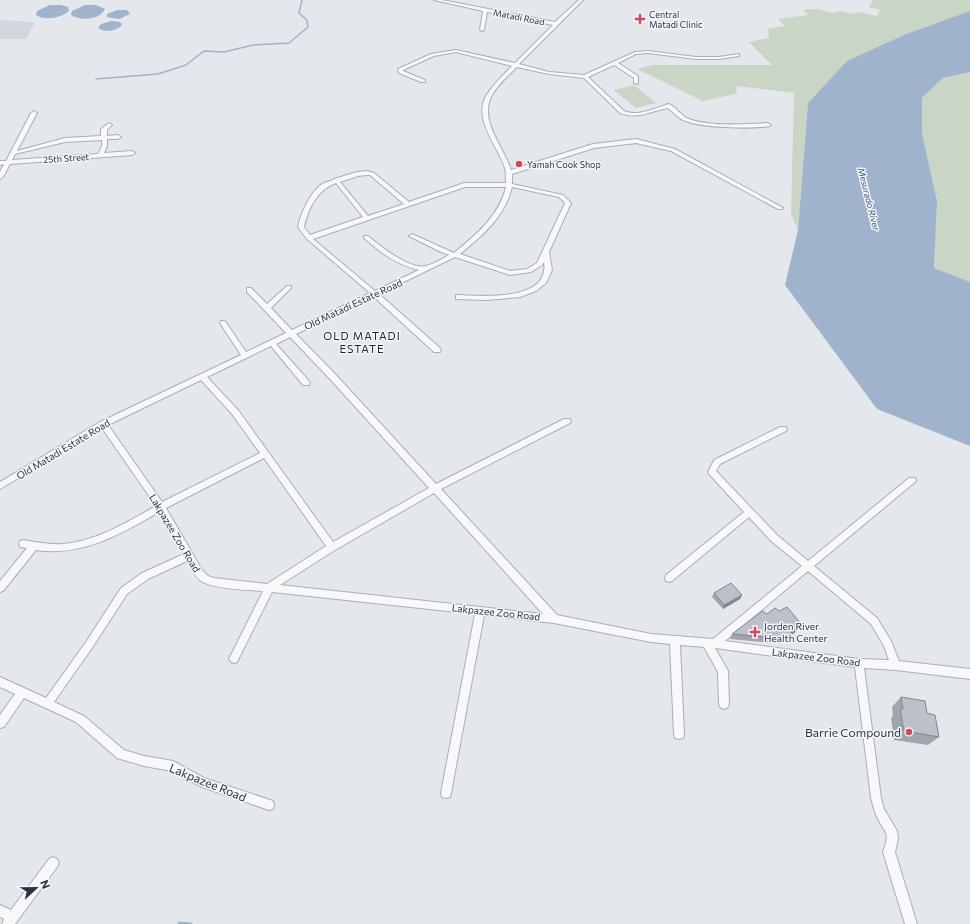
<svg xmlns="http://www.w3.org/2000/svg" width="970" height="924" viewBox="0 0 970 924" font-family="Commissioner,sans-serif">
  <rect width="100%" height="100%" fill="#e4e7ec"/>
  <polygon fill="#d2d6de" points="0,20 35,22 26,39 0,39"/>
  <g fill="#c9d6c5">
    <polygon points="873,0 970,0 970,11 906,34 847,61 808,103 798,230 791,214 794,93 737,86 736,94 703,101 637,69 653,65 772,65 749,42 769,38 768,29 785,26 778,19 808,15 803,10 818,9 833,13 841,11 853,14 860,12 877,16 880,10 869,7"/>
    <polygon points="970,72 970,282 934,268 937,201 922,133 922,98 943,78"/>
    <polygon points="634,85 656,103 636,108 614,90"/>
  </g>
  <g fill="#9fb4cc">
    <path d="M50,5H61L68,7L69,11C61,18 45,21 36,15L37,11Z"/>
    <path d="M85,5H96L105,9C100,20 80,21 71,15L72,11Z"/>
    <polygon points="117,10 127,10 130,14 119,19 107,17 107,14"/>
    <polygon points="970,11 970,72 943,78 922,98 922,133 937,201 934,268 970,282 970,446 877,409 785,285 798,230 808,103 847,61 906,34"/>
    <path d="M111,21L120,22L122,25C116,31 105,33 98,28L101,24Z"/>
  </g>
  <g fill="none" stroke-linecap="round" stroke-linejoin="round">
    <polyline stroke="#9fb4cc" stroke-width="1.5" points="96,79 158,74 186,65 204,51 224,52 253,45 289,43 308,27 307,20 299,13 302,0"/>
    <polyline stroke="#9fb4cc" stroke-width="3" points="179,923 191,924"/>
    <defs>
      <g id="minor">
        <path d="M434,0H442L555,22L579,0H583L519,64L549,72L584,75L635,52L648,51L696,57H719L739,54V56L719,59H696L648,53L636,54L618,63L638,76V84L634,83V78L614,65L588,77L624,111C639,117 654,108 669,104C677,108 681,116 689,119C710,127 745,124 768,123L771,125L770,126C751,129 700,128 683,120C677,117 673,112 668,108C651,111 638,120 620,113L584,78L549,74L517,67C508,76 498,84 492,95C478,120 504,147 511,170L593,144L636,139L675,149L783,208L782,209H778L671,151L636,143L594,148L512,174V184L563,195L571,203L549,252L552,270L546,283L536,291L520,297L487,300L456,299V295H458C483,296 550,302 544,262L542,265L531,272L510,275L455,257L379,294L440,348L441,350L440,352H434L374,297L296,334L336,375L436,484L564,419H570L571,421L570,423L441,489L557,615L651,634L713,639L802,566L771,541L749,517L672,581L669,582L666,581L665,578L666,575L744,512L709,474L708,472L714,460L780,427H786L787,429L786,431L720,464L716,471L777,535L808,561L909,478H915L916,480L915,482L814,566L877,618L891,641L899,661L970,669V679L896,670L864,668L881,798L884,809L897,831L898,839L895,852L917,924H905L883,852C891,831 885,834 877,817C874,811 873,804 871,798L855,667L715,648L728,671L729,704L728,707L724,709L720,707L719,704L718,672L704,647L680,645L684,734L683,738L679,739L675,738L674,734L670,644L651,642L554,623L484,615L451,793L450,797L446,798L442,797L441,793L475,614L272,592L237,662L234,663L231,662L229,659L263,591C249,590 212,589 201,581C195,577 191,568 187,561L148,579L127,594L92,648L54,702L84,716L124,750L144,756L173,761L204,778L273,801L274,805L273,809L269,810L202,787L172,771L144,766L117,758L76,722L24,698L4,727L0,728V715L15,694L0,687V677L46,698L86,642L121,588L142,573L184,554L159,512C121,534 82,557 36,550L3,591L0,592V581L27,548L20,547L19,544L20,541L23,540C36,542 49,545 63,544C97,541 127,522 156,506L102,428L0,489V482L100,422L241,355L220,323L221,321H225L246,352L286,333L247,292V288H251L267,304L287,286H291V288L271,308L292,330L370,293L307,239L298,227C301,213 311,190 324,183C327,182 330,181 333,180L334,179L357,172L367,171L374,173L409,202L464,183H506C506,178 506,173 505,168C498,146 473,120 486,96C493,85 503,75 512,66L456,52L434,56L403,70V71L425,80V82H421L399,73L398,69L431,54L456,50L515,63L553,25L487,12L484,30L482,31L480,30L483,11ZM367,175H370L404,204L368,216L340,182L358,176ZM336,183L363,217L310,235L304,227C308,209 317,190 336,183ZM465,187H506C499,216 477,234 454,253L414,235L412,234L409,236L441,252L449,255C442,259 434,264 426,266C410,270 380,246 368,236H364V238C381,253 397,265 419,270L375,291L313,239ZM512,187L559,197L565,203L537,263L527,269L510,271L460,254C482,236 505,217 512,187ZM290,337L330,379L429,488L333,542L238,410L207,377L271,346L303,385H309L310,383L309,381L276,344ZM201,380L232,414L260,453L162,502L108,425ZM264,458L326,546L267,584L214,578L208,576L202,570L166,508ZM434,493L543,614L280,585L335,550ZM808,571L871,624L884,646L889,660L859,659L725,641Z"/>
        <path d="M34,111L37,113L17,151L65,138L101,136V129L109,123L112,125L107,130V136L118,135L121,137L118,139H107V146L104,153L132,151L135,153L132,155L10,164L3,177L0,179V172L4,164L0,165V161H6L31,113ZM102,140V146L98,154L12,160L15,154L65,142Z"/>
        <polygon points="53,857 57,859 59,863 57,867 15,924 2,924 4,919 0,917 0,905 11,910 49,859"/>
      </g>
    </defs>
    <use href="#minor" stroke="#a9aeb7" stroke-width="2"/>
    <use href="#minor" fill="#f7f8fa" fill-rule="evenodd"/>
  </g>
  <g fill="#a1a5ae">
    <polygon points="714,593 742,595 740,599 723,609 712,597"/>
    <polygon points="779,611 802,625 798,630 783,641 772,643 730,639 732,634 767,614"/>
    <polygon points="901,697 927,713 939,737 928,745 894,740 891,718 893,716 892,707"/>
  </g>
  <g fill="#83868d">
    <polygon points="742,595 740,599 723,609 724,605"/>
    <polygon points="802,625 798,630 783,641 772,643 775,638"/>
  </g>
  <g fill="#bbc0ca" stroke="#83868d">
    <polygon points="731,583 742,595 724,605 714,593"/>
    <polygon points="787,607 802,625 786,636 775,638 732,634 762,611 767,614 775,608 779,611"/>
    <polygon points="901,697 925,701 927,713 935,715 939,737 904,731 900,709 903,709"/>
  </g>
  <g fill="#d1495b" stroke="#f4f6f9" stroke-width="1.5">
    <path d="M638 13h4v4h4v4h-4v4h-4v-4h-4v-4h4z"/>
    <circle cx="519" cy="164" r="4"/>
    <path d="M753 626h4v4h4v4h-4v4h-4v-4h-4v-4h4z"/>
    <circle cx="909" cy="732" r="4"/>
  </g>
  <g text-anchor="middle" dominant-baseline="central" stroke-width="3" stroke-linejoin="round" paint-order="stroke">
    <g font-size="9" fill="#2b3445" stroke="#f4f6f9" text-anchor="start">
      <text x="649" y="14">Central<tspan x="649" dy="10">Matadi Clinic</tspan></text>
      <text x="527" y="164">Yamah Cook Shop</text>
    </g>
    <g font-size="9" fill="#2b3445" stroke="#f4f6f9">
      <text transform="translate(519 17) rotate(11)">Matadi Road</text>
      <text transform="translate(66 158) rotate(-4)">25th Street</text>
    </g>
    <g font-size="9" font-style="italic" fill="#34527a" stroke="#f4f6f9">
      <text transform="translate(869 199) rotate(76)">Mesurado River</text>
    </g>
    <g font-size="10" fill="#2b3445" stroke="#f4f6f9">
      <text transform="translate(353 304) rotate(-25)">Old Matadi Estate Road</text>
      <text transform="translate(63 449) rotate(-31)">Old Matadi Estate Road</text>
      <text transform="translate(175 533) rotate(59)">Lakpazee Zoo Road</text>
      <text transform="translate(496 612) rotate(6)">Lakpazee Zoo Road</text>
      <text transform="translate(816 657) rotate(7)">Lakpazee Zoo Road</text>
    </g>
    <g font-size="10" fill="#2b3445" stroke="#f4f6f9" text-anchor="start">
      <text x="764" y="626">Jorden River<tspan x="764" dy="12">Health Center</tspan></text>
    </g>
    <g font-size="11" letter-spacing="1" fill="#1d2536" stroke="#f4f6f9">
      <text x="362" y="335">OLD MATADI<tspan x="362" dy="13">ESTATE</tspan></text>
    </g>
    <g font-size="12" fill="#2b3445" stroke="#f4f6f9" text-anchor="end">
      <text x="901" y="732">Barrie Compound</text>
    </g>
    <g font-size="12" fill="#2b3445" stroke="#f4f6f9">
      <text transform="translate(208 782) rotate(22)">Lakpazee Road</text>
    </g>
  </g>
  <g transform="translate(36 888) rotate(68)" stroke="#f4f6f9" stroke-width="3" paint-order="stroke">
  <path d="M0-3L7 15L0 10L-7 15Z" fill="#2b3445"/>
  <text y="-6" font-size="11" font-weight="bold" text-anchor="middle" fill="#2b3445">N</text>
  </g>
</svg>
